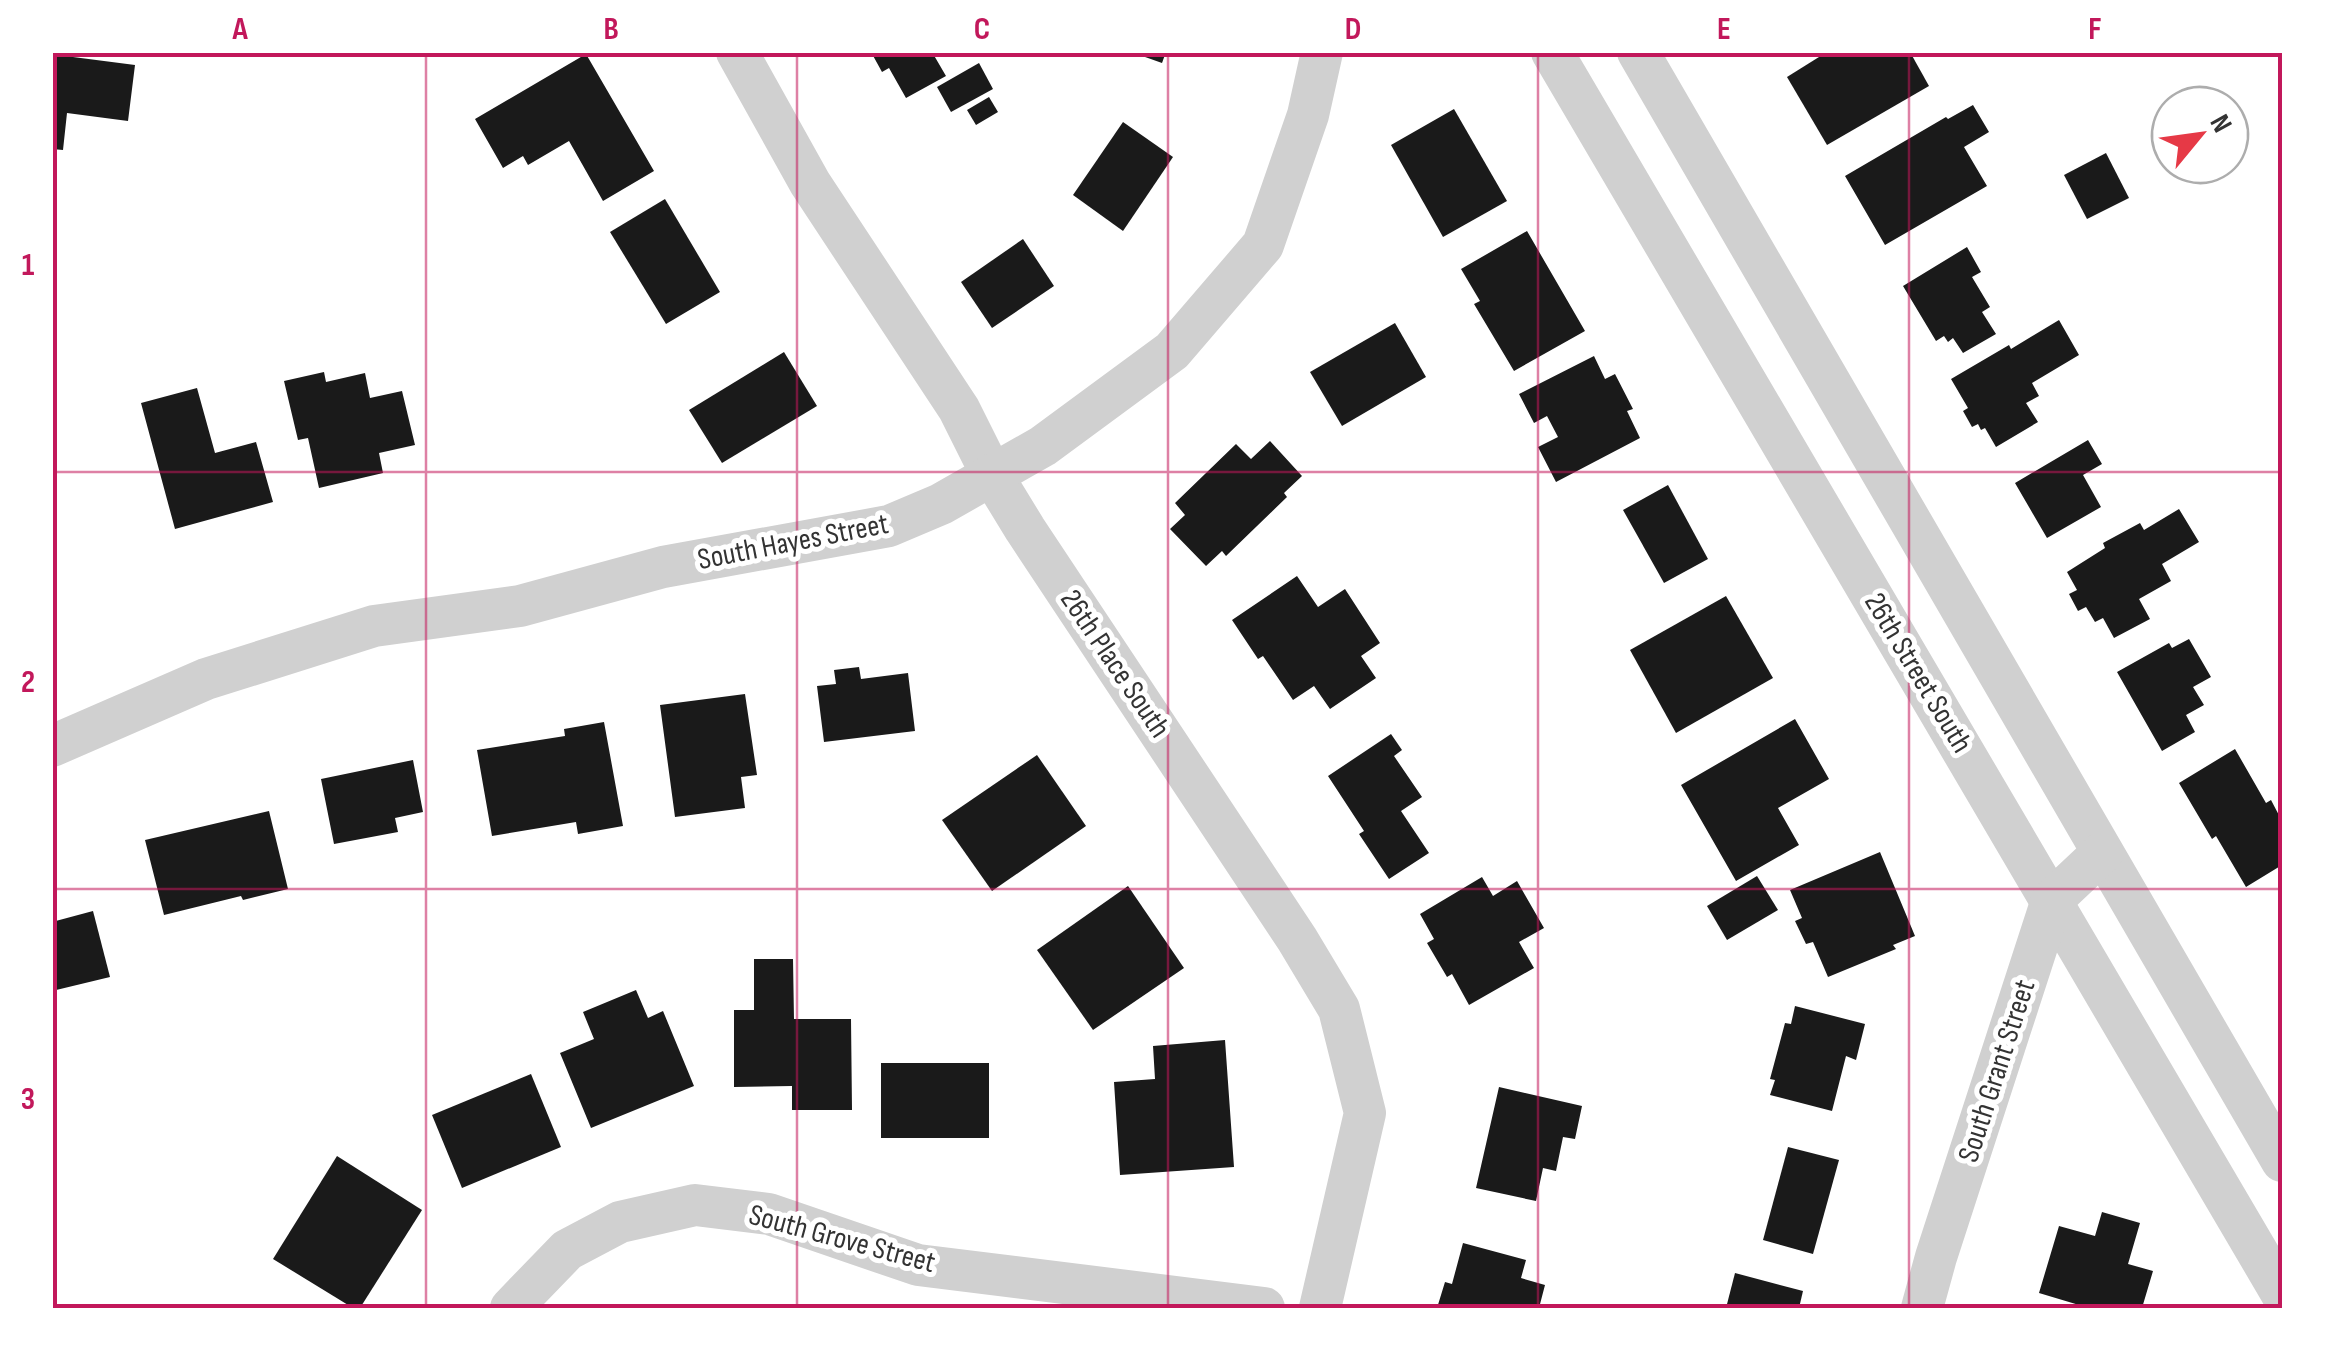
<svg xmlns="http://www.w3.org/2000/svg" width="2335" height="1361" viewBox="0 0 2335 1361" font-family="'Sofia Sans Condensed',sans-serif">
  <rect width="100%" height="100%" fill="#fff"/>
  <g fill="#1a1a1a">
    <polygon points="52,52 73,52 73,57 135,65 128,121 67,113 63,150 52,149"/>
    <polygon points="871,52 932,52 946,76 906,98 889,68 882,72"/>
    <polygon points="1131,52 1166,52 1162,63"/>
    <polygon points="1827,52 1910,52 1929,86 1827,145 1787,77"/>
    <polygon points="586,54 654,171 603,201 569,141 528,165 523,156 503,168 475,119"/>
    <polygon points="979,63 993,89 951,112 937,87"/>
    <polygon points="989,97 998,112 976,125 967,110"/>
    <polygon points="1973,105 1989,132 1964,147 1987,186 1885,245 1845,176 1946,117 1948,119"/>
    <polygon points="1454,109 1507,201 1443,237 1391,145"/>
    <polygon points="1123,122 1173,157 1123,231 1073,195"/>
    <polygon points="2106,153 2129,198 2087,219 2064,175"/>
    <polygon points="665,199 720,292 666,324 610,232"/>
    <polygon points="1527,231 1585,331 1514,371 1474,304 1480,301 1461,269"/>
    <polygon points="1023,239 1054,286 992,328 961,282"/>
    <polygon points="1967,247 1981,272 1972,277 1990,307 1982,312 1996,334 1963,353 1953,338 1948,342 1944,336 1936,341 1903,286"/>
    <polygon points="2059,320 2079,355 2032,383 2039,396 2026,403 2038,422 1996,447 1985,428 1981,430 1978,424 1972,427 1963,411 1968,408 1951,379 2009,345 2011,349"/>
    <polygon points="1395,323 1426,377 1342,426 1310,372"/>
    <polygon points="784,352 817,406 722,463 689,410"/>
    <polygon points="1594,356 1605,379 1615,374 1633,409 1627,411 1640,438 1556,482 1538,447 1558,437 1547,416 1534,423 1519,394"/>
    <polygon points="324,372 326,382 365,373 370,398 402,391 415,445 379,453 383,473 319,488 308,438 298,440 284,381"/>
    <polygon points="197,388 215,453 256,442 273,502 175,529 141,403"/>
    <polygon points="2088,440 2102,464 2083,475 2101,507 2047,538 2015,483"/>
    <polygon points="1270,441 1302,476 1284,493 1287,497 1226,556 1222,551 1206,566 1170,529 1185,515 1175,503 1236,444 1251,459"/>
    <polygon points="1668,485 1708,559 1664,583 1623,510"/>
    <polygon points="2179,509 2199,542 2162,564 2171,581 2139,599 2150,619 2114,638 2103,618 2095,622 2086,607 2078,611 2069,594 2077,590 2067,572 2105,548 2103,543 2140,523 2144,530"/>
    <polygon points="1297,576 1318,607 1345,589 1380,643 1361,656 1376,678 1330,709 1314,686 1293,700 1263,656 1258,659 1232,620"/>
    <polygon points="1726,596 1773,678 1676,733 1630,650"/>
    <polygon points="2189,639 2211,677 2193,687 2204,705 2186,715 2195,732 2162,751 2117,672 2169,643 2172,648"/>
    <polygon points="859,667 861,679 908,673 915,731 824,742 817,686 836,684 834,670"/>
    <polygon points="745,694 757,775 741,777 745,808 675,817 660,705"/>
    <polygon points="1795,719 1829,779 1778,808 1799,845 1736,881 1681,785"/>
    <polygon points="604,722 623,826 578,834 576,822 492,836 477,750 565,736 564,729"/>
    <polygon points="1391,734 1402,750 1394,756 1422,797 1401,811 1429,853 1389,879 1359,834 1364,831 1328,776"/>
    <polygon points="2235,749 2266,803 2271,800 2282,821 2282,865 2246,887 2216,836 2212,839 2179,783"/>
    <polygon points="1037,755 1086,826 992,891 942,820"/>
    <polygon points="413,760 423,812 395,818 398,832 334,844 321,779"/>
    <polygon points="269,811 288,889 243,900 241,896 164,915 145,840"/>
    <polygon points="1880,852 1915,936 1893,945 1896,949 1828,977 1813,942 1806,944 1795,921 1802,918 1790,890"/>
    <polygon points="1757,876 1778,910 1727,940 1707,906"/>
    <polygon points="1482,877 1493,896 1517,881 1544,928 1519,942 1534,968 1469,1005 1452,974 1447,977 1427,943 1434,939 1420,914"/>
    <polygon points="1128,886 1184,968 1093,1030 1037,950"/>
    <polygon points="93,911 110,977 52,991 52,922"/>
    <polygon points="754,959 793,959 794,1019 851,1019 852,1110 792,1110 792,1086 734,1087 734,1010 754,1010"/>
    <polygon points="636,990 648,1018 663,1011 694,1086 591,1128 560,1053 594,1039 583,1012"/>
    <polygon points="1795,1006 1865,1024 1856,1060 1846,1056 1832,1111 1770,1095 1775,1080 1770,1079 1785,1023 1791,1024"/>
    <polygon points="1225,1040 1234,1167 1120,1175 1114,1082 1155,1079 1153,1046"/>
    <rect x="881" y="1063" width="108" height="75"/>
    <polygon points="531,1074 561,1147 462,1188 432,1115"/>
    <polygon points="1499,1087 1582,1106 1575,1139 1563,1137 1556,1171 1543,1168 1536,1201 1476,1188"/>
    <polygon points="1788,1147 1839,1160 1813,1254 1763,1240"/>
    <polygon points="337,1156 422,1210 360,1308 353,1308 273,1259"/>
    <polygon points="2102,1212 2140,1223 2128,1264 2153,1271 2142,1308 2078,1308 2079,1305 2039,1293 2059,1226 2095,1236"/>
    <polygon points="1463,1243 1526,1260 1521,1278 1545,1285 1539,1308 1437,1308 1445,1282 1452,1284"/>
    <polygon points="1735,1273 1803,1291 1799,1308 1726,1308"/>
  </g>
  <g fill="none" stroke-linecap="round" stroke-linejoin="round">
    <g stroke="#d0d0d0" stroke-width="42">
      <polyline points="737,52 810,183 959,409 992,475 1025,529 1297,939 1339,1009 1365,1113 1320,1308"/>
      <polyline points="1552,52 2282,1294"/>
      <polyline points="1638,52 2282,1161"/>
      <polyline points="52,746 206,679 374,626 520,606 663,567 889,526 941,504 1043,446 1172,351 1263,245 1308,115 1322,52"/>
      <polyline points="511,1308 567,1250 620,1222 695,1205 769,1214 918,1265 1264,1308"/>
      <polyline points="1922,1308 1936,1257 2052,900 2102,853"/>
    </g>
  </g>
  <path fill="none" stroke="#c2185b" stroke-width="2.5" stroke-opacity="0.55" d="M426,52V1308M797,52V1308M1168,52V1308M1538,52V1308M1909,52V1308M52,472H2282M52,889H2282"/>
  <g text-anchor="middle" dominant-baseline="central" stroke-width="10" stroke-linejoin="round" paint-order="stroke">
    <g font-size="30" fill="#333" stroke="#fff">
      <text transform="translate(793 542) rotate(-11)">South Hayes Street</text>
      <text transform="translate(1115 664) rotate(56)">26th Place South</text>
      <text transform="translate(1918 673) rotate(59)">26th Street South</text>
      <text transform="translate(1997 1071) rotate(-72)">South Grant Street</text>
      <text transform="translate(842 1239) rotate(15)">South Grove Street</text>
    </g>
  </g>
  <rect width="2335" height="1361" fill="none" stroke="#ffffff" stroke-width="110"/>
  <g transform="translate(2200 135) rotate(61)"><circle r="48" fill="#ffffff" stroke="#adadad" stroke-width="2.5"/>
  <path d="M0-8L18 38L0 25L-18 38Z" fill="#e63946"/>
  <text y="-15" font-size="28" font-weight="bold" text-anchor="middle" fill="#333333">N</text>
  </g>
  <rect x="55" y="55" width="2225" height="1251" fill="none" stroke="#c2185b" stroke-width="4"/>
  <g font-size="32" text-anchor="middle" font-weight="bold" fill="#c2185b">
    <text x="240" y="39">A</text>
    <text x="611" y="39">B</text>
    <text x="982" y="39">C</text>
    <text x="1353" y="39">D</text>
    <text x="1724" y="39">E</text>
    <text x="2095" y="39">F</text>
    <text x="28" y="275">1</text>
    <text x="28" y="692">2</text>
    <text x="28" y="1109">3</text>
  </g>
</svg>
